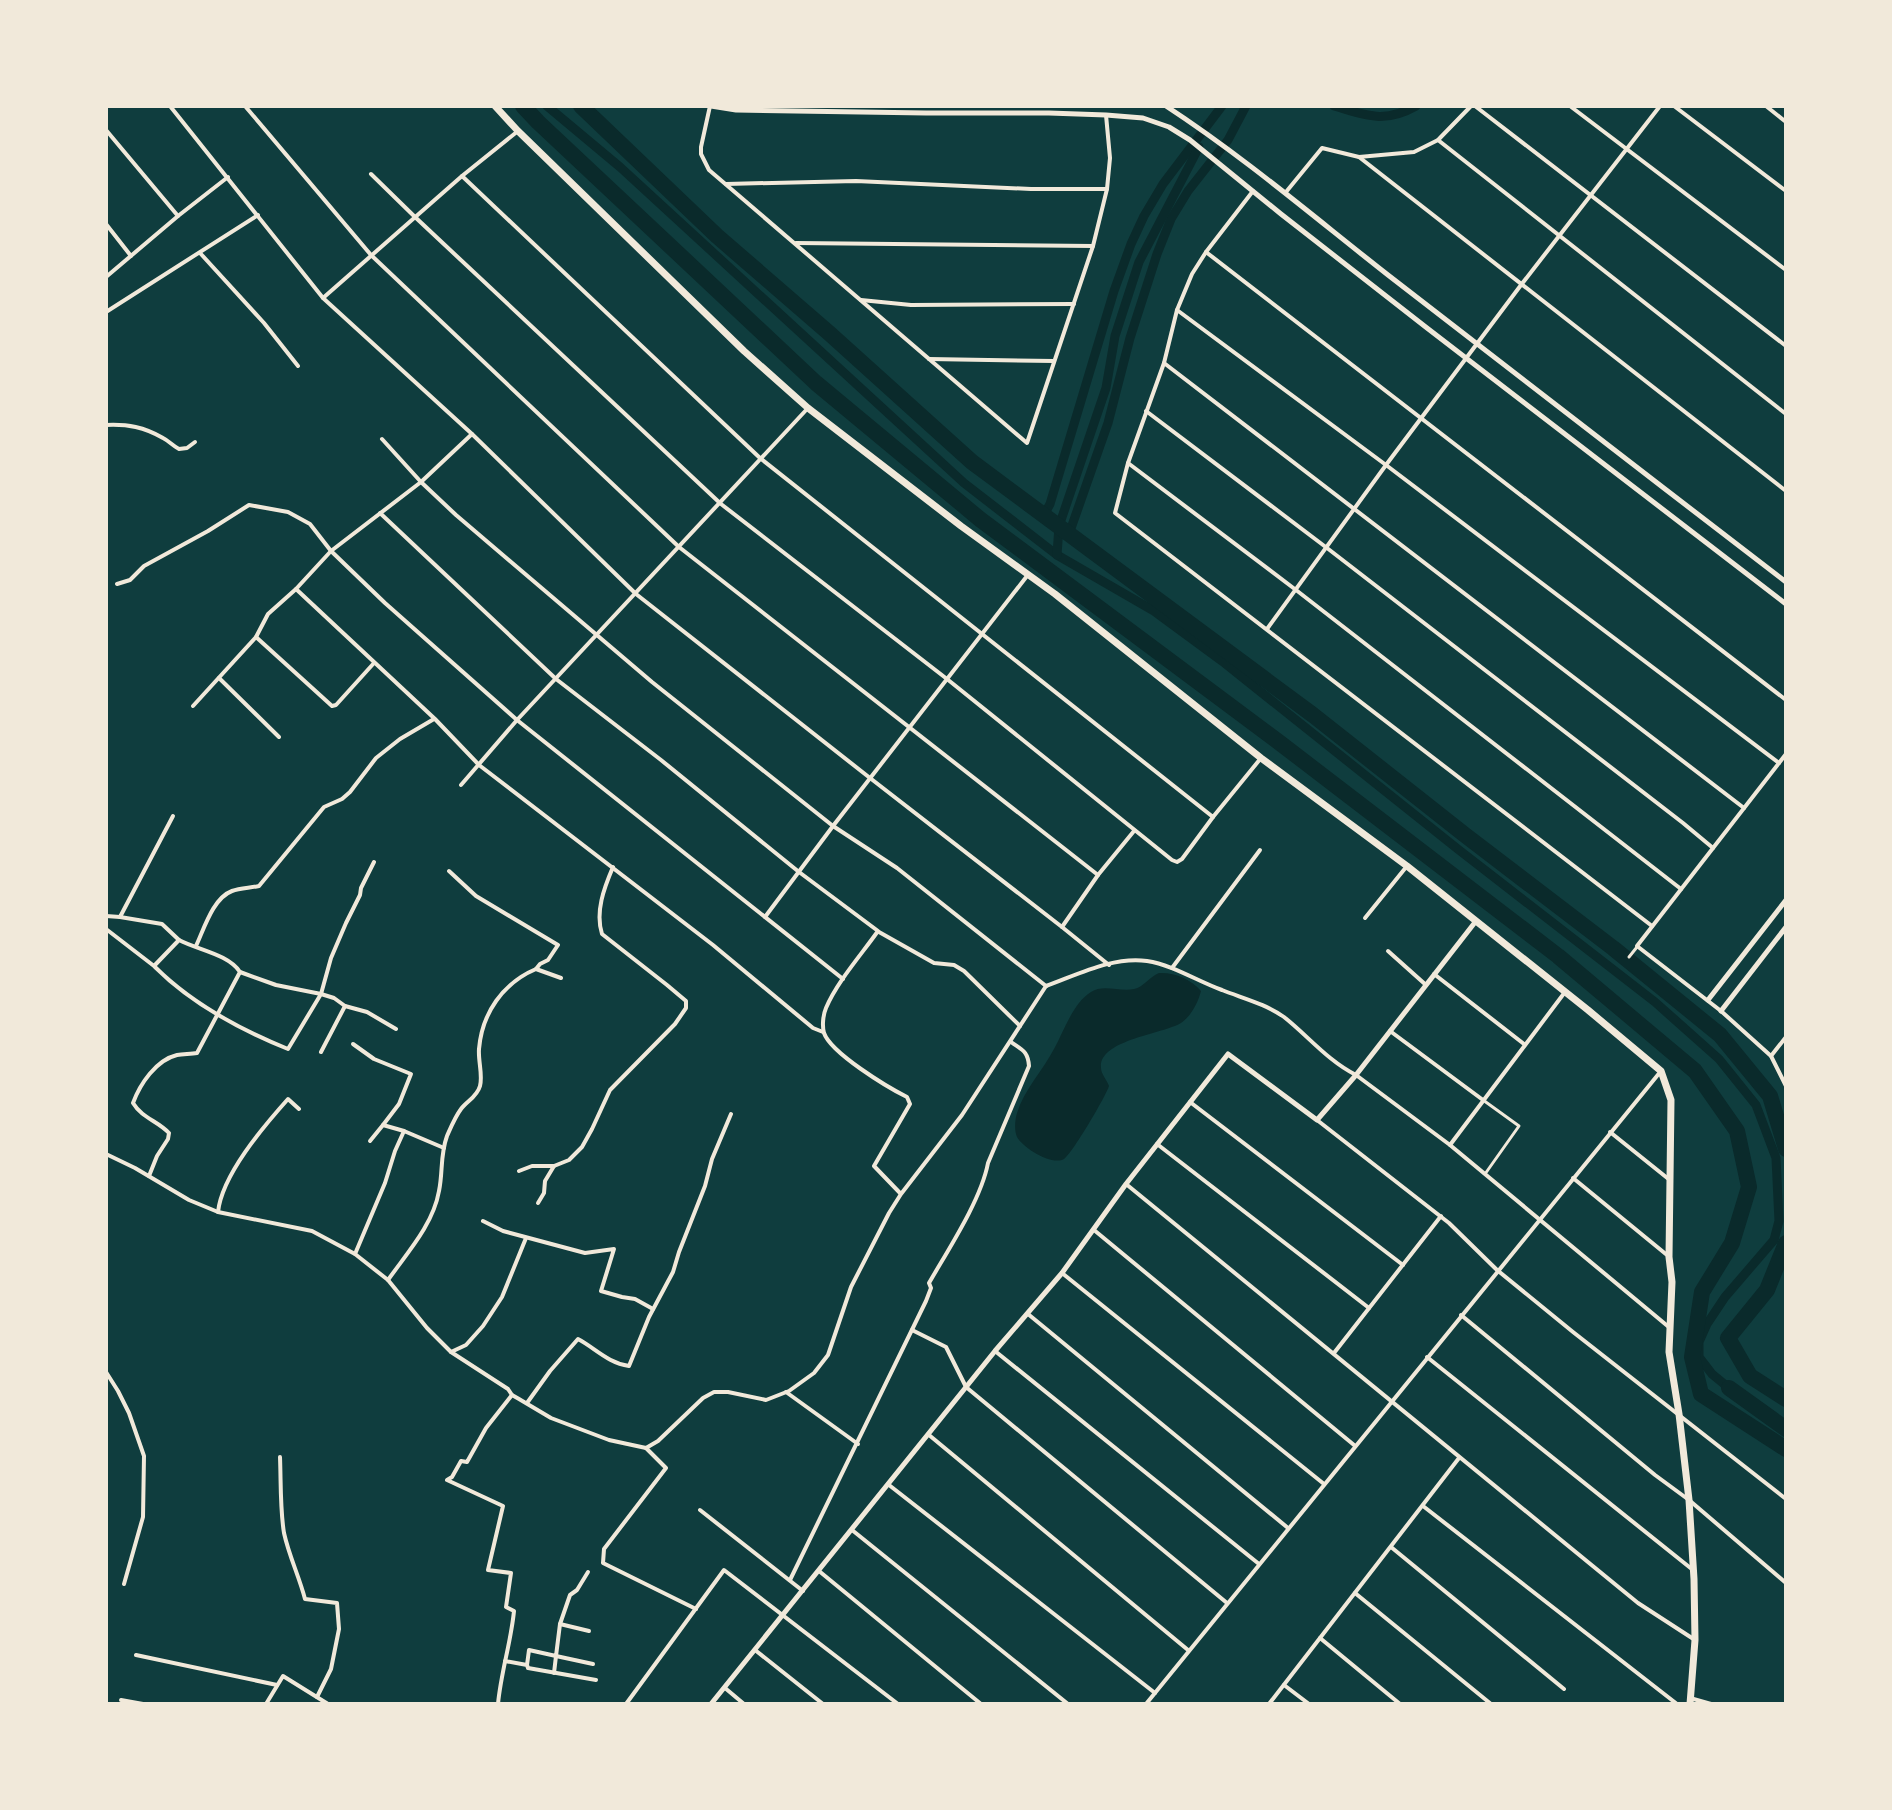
<svg xmlns="http://www.w3.org/2000/svg" width="1892" height="1810" viewBox="0 0 1892 1810" font-family="Ubuntu,sans-serif">
  <rect width="100%" height="100%" fill="#0f3d3e"/>
  <path fill="#0a2a2b" d="M1159,973C1174,972 1191,979 1201,991C1198,1003 1191,1016 1181,1023C1163,1034 1098,1040 1101,1068C1101,1074 1107,1080 1109,1086C1106,1096 1072,1154 1064,1159C1052,1166 1023,1148 1017,1137C1014,1130 1015,1120 1017,1113C1024,1090 1043,1070 1054,1049C1064,1031 1073,1003 1091,992C1103,984 1120,992 1134,989C1144,987 1149,977 1159,973Z"/>
  <g fill="none" stroke-linecap="round" stroke-linejoin="round">
    <g stroke="#0a2a2b" stroke-width="9">
      <polyline points="547,106 620,167 964,483 1057,555 1154,611 1222,661 1459,850 1655,1002 1719,1059 1756,1105 1776,1158 1779,1221 1774,1240 1725,1297 1707,1324 1699,1342 1699,1357 1712,1374 1729,1388"/>
      <polyline points="1222,106 1163,184 1144,216 1131,244 1114,291 1050,504 1044,515 1069,534 1108,423 1130,338 1157,254 1171,219 1188,191 1228,140 1246,106"/>
      <path d="M1334,106C1366,115 1384,124 1416,106"/>
      <polyline points="1057,555 1059,526 1106,388 1115,336 1139,262 1199,147"/>
    </g>
    <g stroke="#0a2a2b" stroke-width="16">
      <polyline points="523,106 538,122 816,383 981,520 1280,743 1558,956 1695,1071 1737,1131 1749,1187 1732,1243 1702,1292 1692,1357 1701,1394 1786,1449"/>
      <polyline points="581,106 717,236 829,333 972,462 1313,715 1465,835 1613,948 1720,1035 1770,1096 1786,1149"/>
      <polyline points="1786,1243 1767,1290 1728,1338 1750,1376 1786,1399"/>
      <polyline points="1729,1388 1786,1429"/>
    </g>
    <g stroke="#f1e9da" stroke-width="3">
      <polyline points="1629,957 1637,947"/>
      <polyline points="1483,1100 1519,1126 1485,1174"/>
    </g>
    <g stroke="#f1e9da" stroke-width="4">
      <polyline points="170,106 323,298 472,434 636,594 870,778 1062,927 1109,965"/>
      <polyline points="245,106 371,255 679,547 1098,875"/>
      <polyline points="710,106 701,147 701,154 709,170 1027,443 1093,246 1107,189 1110,158 1106,115"/>
      <polyline points="1475,106 1786,346"/>
      <polyline points="1570,106 1786,270"/>
      <polyline points="1674,106 1786,191"/>
      <polyline points="1766,106 1786,122"/>
      <polyline points="106,130 178,216"/>
      <polyline points="1438,140 1786,414"/>
      <polyline points="1359,157 1786,491"/>
      <polyline points="371,174 415,217 721,504 947,679 1172,860 1177,862 1182,859 1213,817"/>
      <polyline points="462,176 760,458 1213,817 1261,758"/>
      <polyline points="726,184 856,181 1031,189 1107,189"/>
      <polyline points="1253,191 1206,252 1192,274 1177,310 1164,363 1128,463 1115,513 1652,926"/>
      <polyline points="1286,192 1322,148 1359,157 1414,152 1438,140 1471,106"/>
      <polyline points="106,224 131,256"/>
      <polyline points="796,243 1093,246"/>
      <polyline points="1206,252 1786,700"/>
      <polyline points="200,253 264,323 298,366"/>
      <polyline points="106,277 178,216 228,177"/>
      <polyline points="323,298 462,176 518,131"/>
      <polyline points="861,300 911,305 1074,304"/>
      <polyline points="1177,310 1386,465 1779,763"/>
      <polyline points="106,312 258,215"/>
      <polyline points="929,359 1054,361"/>
      <polyline points="1164,363 1744,808"/>
      <polyline points="1146,411 1327,548 1683,823 1713,848"/>
      <path d="M106,425C128,424 144,427 163,438C169,441 173,446 179,449L187,448L195,442"/>
      <polyline points="472,434 421,482 331,551 296,589 435,719 479,765 713,945 813,1028 823,1032"/>
      <polyline points="382,439 421,482 456,515 652,682 833,826 897,868 1046,986"/>
      <polyline points="1128,463 1296,590 1681,889"/>
      <path d="M380,513L556,679L661,760L799,872L878,931C861,955 837,982 826,1008C823,1015 822,1026 824,1033C831,1053 887,1087 907,1097L910,1104L874,1166L900,1193"/>
      <polyline points="117,584 130,580 144,566 208,531 249,505 288,512 310,524 331,551 385,603 517,720 843,979"/>
      <polyline points="1267,629 1386,465 1521,285 1660,106"/>
      <polyline points="256,637 332,706 336,705 374,663"/>
      <polyline points="219,678 279,737"/>
      <polyline points="193,706 256,637 268,614 296,589"/>
      <polyline points="1786,754 1637,946 1721,1011 1771,1056 1786,1086"/>
      <polyline points="461,785 517,720 808,408"/>
      <polyline points="449,871 476,896 558,945 548,960 540,964 536,969"/>
      <polyline points="106,916 120,917 173,816"/>
      <polyline points="120,917 162,924 179,940"/>
      <polyline points="765,917 833,826 1027,576"/>
      <polyline points="1365,918 1407,866"/>
      <polyline points="1062,927 1098,875 1134,831"/>
      <path d="M106,929L154,966L179,940C198,950 228,954 240,972L197,1053C191,1054 184,1054 177,1055C156,1060 140,1084 133,1103C142,1118 158,1121 169,1133L168,1139L157,1156L149,1176"/>
      <polyline points="879,932 934,963 954,965 964,971 1020,1026"/>
      <path d="M196,946C204,929 213,898 232,891C240,888 250,888 259,886L324,807L342,799L350,792L376,758L400,739L434,719"/>
      <polyline points="1388,951 1426,985"/>
      <path d="M155,967C192,1004 241,1030 288,1049L321,994L334,998L345,1006L367,1012L396,1029"/>
      <polyline points="1172,968 1260,850"/>
      <polyline points="240,972 276,985 321,994 331,958 346,923 360,895 361,888 374,862"/>
      <polyline points="1434,974 1524,1044"/>
      <path d="M1046,986C1077,975 1113,956 1147,961C1173,965 1197,981 1222,990C1242,998 1266,1004 1284,1017C1308,1036 1328,1061 1356,1075L1450,1145L1670,1328"/>
      <polyline points="1390,1031 1483,1100"/>
      <polyline points="353,1044 374,1059 411,1074 399,1104 383,1125"/>
      <polyline points="321,1052 345,1006"/>
      <polyline points="1771,1056 1786,1037"/>
      <polyline points="1190,1102 1403,1265"/>
      <polyline points="1317,1120 1449,1223 1497,1270 1573,1332 1786,1499"/>
      <polyline points="1610,1132 1671,1181"/>
      <polyline points="370,1141 383,1125 404,1131"/>
      <polyline points="1157,1144 1369,1308"/>
      <polyline points="1450,1145 1565,992"/>
      <polyline points="106,1154 135,1168 189,1200 218,1212 312,1231 355,1254 388,1280 427,1328 451,1352 508,1389 512,1395 519,1399 551,1418 609,1440 646,1448 658,1441 703,1398 714,1392 728,1392 766,1400 789,1391 814,1373 828,1355 851,1287 889,1213 901,1194 962,1115 1046,986"/>
      <path d="M519,1171L532,1166H554L569,1160L582,1147L592,1129L610,1090L675,1024L686,1008V1001L667,985L602,934C595,912 604,888 613,867"/>
      <polyline points="1573,1178 1667,1255"/>
      <polyline points="1126,1184 1638,1603 1695,1640"/>
      <polyline points="538,1203 544,1193 545,1181 554,1166"/>
      <path d="M218,1212C222,1175 263,1127 288,1099L299,1109"/>
      <polyline points="483,1221 503,1231 585,1253 614,1249 601,1291 622,1297 635,1299 653,1309"/>
      <polyline points="1094,1230 1354,1445"/>
      <polyline points="355,1254 385,1183 395,1151 404,1131 444,1148"/>
      <polyline points="1062,1273 1324,1484"/>
      <path d="M388,1280C407,1253 433,1225 439,1191C443,1172 440,1155 447,1136C451,1127 455,1117 461,1109C467,1101 477,1097 480,1086C483,1075 478,1061 479,1049C482,1013 503,983 536,969L561,978"/>
      <polyline points="1028,1314 1288,1528"/>
      <polyline points="1461,1315 1655,1475 1689,1500 1786,1583"/>
      <polyline points="912,1330 946,1347 966,1387 1227,1603"/>
      <polyline points="995,1351 1259,1564"/>
      <polyline points="451,1352 466,1345 483,1326 502,1297 526,1238"/>
      <polyline points="1334,1353 1441,1216"/>
      <polyline points="1427,1357 1693,1570"/>
      <polyline points="106,1372 118,1391 129,1413 144,1456 143,1517 124,1584"/>
      <polyline points="786,1392 858,1444"/>
      <path d="M527,1403L550,1371L578,1339C595,1348 608,1363 629,1366L649,1317L673,1272L679,1252L705,1186L712,1159L731,1114"/>
      <polyline points="929,1435 1188,1650"/>
      <polyline points="646,1448 666,1468 604,1549 603,1563 696,1609"/>
      <path d="M280,1457C281,1482 280,1509 284,1533C289,1556 299,1576 305,1599L337,1603L339,1629L331,1669L317,1697"/>
      <polyline points="889,1485 1155,1693"/>
      <polyline points="1423,1506 1677,1704"/>
      <polyline points="700,1510 803,1591"/>
      <polyline points="852,1530 1068,1704"/>
      <polyline points="1391,1547 1564,1689"/>
      <polyline points="819,1571 981,1704"/>
      <path d="M790,1580L926,1301L931,1288L929,1283C948,1250 981,1200 988,1163L1029,1066C1028,1051 1022,1050 1011,1042"/>
      <polyline points="1355,1593 1491,1704"/>
      <polyline points="560,1624 589,1631"/>
      <polyline points="1320,1638 1400,1704"/>
      <polyline points="755,1650 823,1704"/>
      <polyline points="136,1655 277,1685"/>
      <polyline points="505,1661 527,1665 528,1668 596,1680"/>
      <polyline points="527,1665 529,1650 556,1656 560,1624 570,1595 577,1590 588,1572"/>
      <polyline points="554,1673 556,1656 593,1664"/>
      <polyline points="1284,1685 1309,1704"/>
      <polyline points="725,1688 744,1704"/>
      <polyline points="1690,1698 1711,1704"/>
      <polyline points="121,1700 143,1704"/>
      <polyline points="266,1704 283,1676 328,1704"/>
      <path d="M498,1704C501,1672 511,1642 514,1611L506,1607L511,1573L488,1570L503,1506L447,1480L452,1477L461,1461L467,1462L486,1428L512,1395"/>
      <polyline points="626,1704 724,1570 898,1704"/>
      <polyline points="1146,1704 1661,1071"/>
      <polyline points="1269,1704 1459,1458"/>
    </g>
    <g stroke="#f1e9da" stroke-width="5">
      <polyline points="711,106 736,110 926,113 1049,113 1106,115 1143,118 1169,127 1190,140 1281,214 1427,328 1786,604"/>
      <path d="M1166,106C1244,157 1314,217 1388,275C1520,377 1653,480 1786,582"/>
      <polyline points="1708,1000 1786,900"/>
      <polyline points="1721,1011 1786,927"/>
      <polyline points="711,1704 995,1351 1062,1273 1126,1184 1228,1054 1317,1120 1356,1075 1476,921"/>
    </g>
    <polyline stroke="#f1e9da" stroke-width="7" points="495,106 518,131 744,351 808,408 961,526 1055,594 1261,758 1407,866 1588,1010 1661,1071 1671,1100 1669,1257 1672,1282 1669,1352 1679,1414 1689,1500 1694,1579 1695,1640 1690,1704"/>
  </g>
  <rect width="1892" height="1810" fill="none" stroke="#f1e9da" stroke-width="216"/>
</svg>
